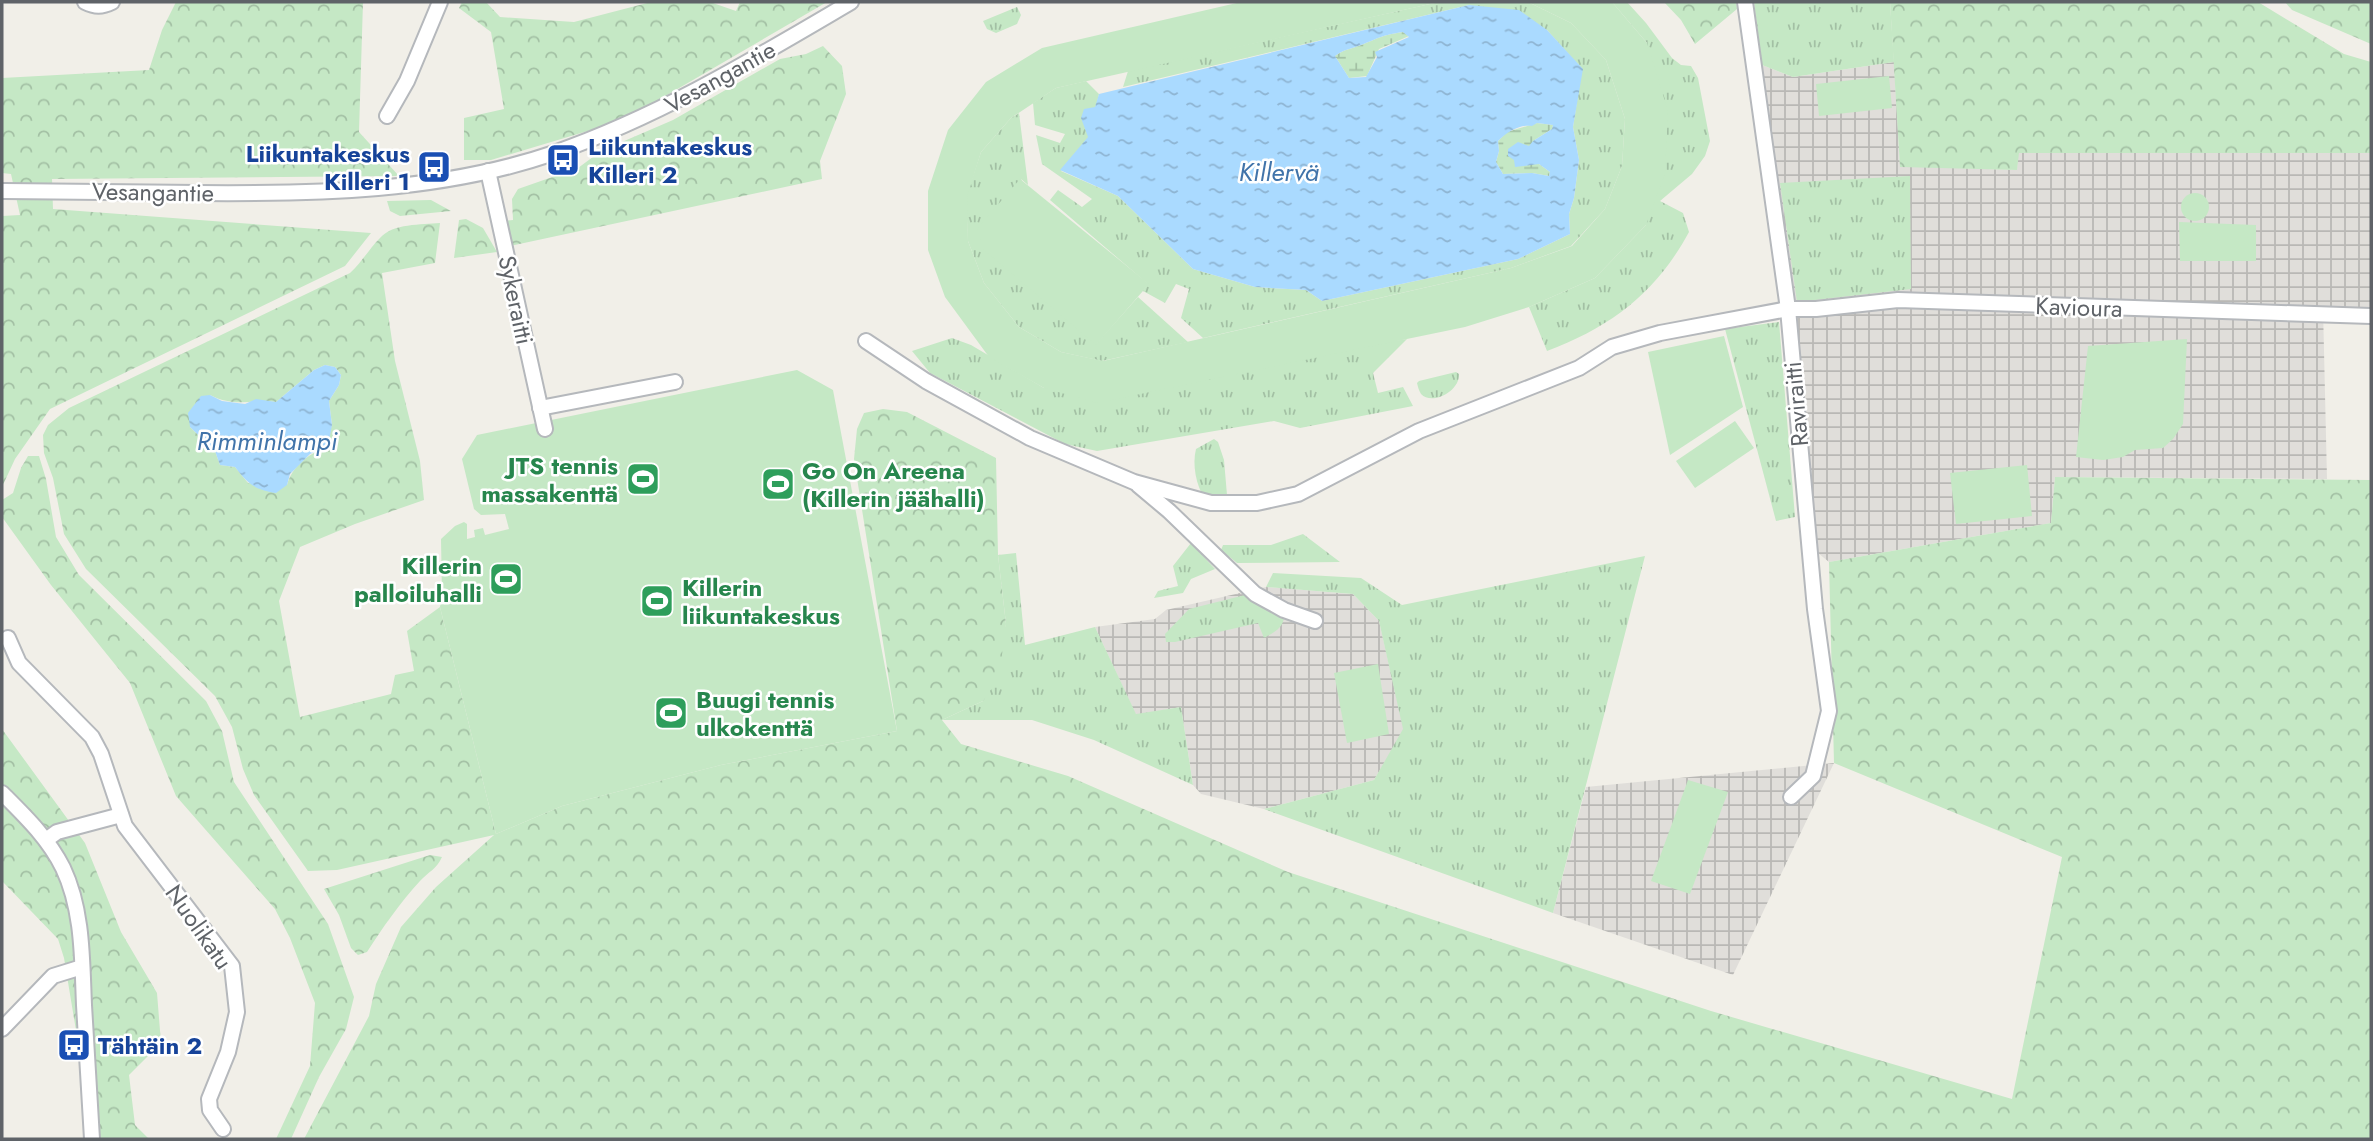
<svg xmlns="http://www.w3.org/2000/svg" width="2373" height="1141" viewBox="0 0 2373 1141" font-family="Jost,sans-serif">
  <defs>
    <pattern id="industrial-grid" width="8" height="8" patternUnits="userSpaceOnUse" patternTransform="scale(1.75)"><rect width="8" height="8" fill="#e0deda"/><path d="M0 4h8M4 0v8" fill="none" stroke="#b9b8b5"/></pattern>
    <pattern id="grass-tufts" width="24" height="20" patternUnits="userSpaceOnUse" patternTransform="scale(1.75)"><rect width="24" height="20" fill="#c5e8c5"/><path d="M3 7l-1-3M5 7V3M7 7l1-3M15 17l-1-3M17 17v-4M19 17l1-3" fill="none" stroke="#a3c0a4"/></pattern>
    <pattern id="forest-crowns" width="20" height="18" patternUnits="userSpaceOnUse" patternTransform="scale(1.75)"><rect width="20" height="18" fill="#c5e8c5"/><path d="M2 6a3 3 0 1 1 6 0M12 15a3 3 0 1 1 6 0" fill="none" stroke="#a3c0a4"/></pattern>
    <pattern id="wetland-marsh" width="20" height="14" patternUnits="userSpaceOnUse" patternTransform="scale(1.75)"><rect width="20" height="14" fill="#c5e8c5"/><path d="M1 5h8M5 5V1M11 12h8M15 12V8" fill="none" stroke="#a3c0a4"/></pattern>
    <pattern id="water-ripples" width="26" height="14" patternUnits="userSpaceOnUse" patternTransform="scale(1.75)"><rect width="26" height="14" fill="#aadaff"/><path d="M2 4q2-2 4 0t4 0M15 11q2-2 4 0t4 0" fill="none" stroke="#8eb4d2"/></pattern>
  </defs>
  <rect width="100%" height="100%" fill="#f1efe8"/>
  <g fill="url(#industrial-grid)">
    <polygon points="1894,62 1900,166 2017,170 2018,153 2371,153 2371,310 2323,308 2327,479 2055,477 2051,523 1829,562 1818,553 1790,291 1762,65 1793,77"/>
    <polygon points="1266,587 1353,594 1379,621 1404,730 1374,780 1264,809 1201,794 1193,785 1181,707 1136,715 1095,627 1155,619 1166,610"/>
    <polygon points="1834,763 1733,975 1553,913 1586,787"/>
  </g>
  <g fill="url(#grass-tufts)">
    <polygon points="1439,2 1528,2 1571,23 1606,60 1625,119 1622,166 1605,209 1571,246 1511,268 1203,338 1181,318 1189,289 1176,284 1165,303 1143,291 1148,284 1050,200 1058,190 1082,207 1092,199 1042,164 1036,135 1060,143 1065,134 1035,125 1033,103 1056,88 1086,81 1099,94 1089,137 1061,171 1118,196 1193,269 1255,287 1306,290 1322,301 1518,259 1570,234 1569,214 1574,198 1579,160 1573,127 1582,69 1547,30 1469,5 1123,87 1128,71"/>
    <path d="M1612,2H1627L1646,23L1672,58L1681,65L1691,66L1698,78L1710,141L1705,156L1692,174L1660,201L1683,213L1689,232C1656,293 1611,327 1547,351L1529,307L1595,278L1646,225L1647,43Z"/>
    <polygon points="1754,2 1890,2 1894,62 1793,77 1762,65"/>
    <polygon points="1017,7 1021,15 1017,24 996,33 987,29 983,21"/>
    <polygon points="1019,113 1028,185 1021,179 1096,344 1138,297 1188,342 1102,361 1061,352 1019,327 984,283 968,241 966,197 981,152 1011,118"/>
    <polygon points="1910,176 1911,289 1797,302 1780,183"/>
    <polygon points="1779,322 1795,517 1776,521 1725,329"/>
    <polygon points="952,338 971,345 1044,388 1407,339 1373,373 1378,393 1403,387 1413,406 1300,428 1274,421 1097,451 1065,444 930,373 912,351"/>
    <path d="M1456,372L1459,374C1460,391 1432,406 1421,394C1419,391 1418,387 1417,383L1419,381Z"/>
    <path d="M1214,439L1218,442L1224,460L1227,495L1205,499C1196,486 1192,464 1196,449Z"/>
    <polygon points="1303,534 1340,562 1237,563 1221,550 1223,545 1271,545"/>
    <polygon points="1191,543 1215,569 1191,579 1183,593 1154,598 1158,591 1178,586 1173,566"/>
    <polygon points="1016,553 1025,645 1095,627 1136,714 1181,707 1193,785 1094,740 1032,720 942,720 983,701 1006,624 998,555"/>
    <polygon points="1645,556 1553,913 1264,809 1374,780 1403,729 1379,621 1353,594 1266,587 1273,573 1361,578 1402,605"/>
    <path d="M1245,595L1284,616C1284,628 1273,633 1264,638L1258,623L1175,642H1166L1165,634L1189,609Z"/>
  </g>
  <g fill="url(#forest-crowns)" fill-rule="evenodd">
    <polygon points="176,2 363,2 359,132 399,176 52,179 53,209 371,233 345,266 50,409 15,459 2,487 2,216 20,215 11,174 2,173 2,78 149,70 162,30"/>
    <polygon points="462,2 486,2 500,17 574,22 651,2 710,2 736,11 740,2 827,2 655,102 601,127 491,160 464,160 464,118 504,109 491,32 459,8"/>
    <polygon points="1664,2 1736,2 1737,9 1695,44 1681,20"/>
    <polygon points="1890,2 2258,2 2344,54 2371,62 2371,153 2019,153 2017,170 1900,167"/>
    <polygon points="2285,2 2371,2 2371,44 2292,10"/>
    <polygon points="823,46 842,66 846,94 820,161 822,179 510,246 504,221 513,220 512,199 518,189 578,168 601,151 673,120 780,59 806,54"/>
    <polygon points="431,200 451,211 400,216 390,211 387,201"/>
    <polygon points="466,219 483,228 497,252 454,258 459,220"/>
    <path d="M440,223L435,263L382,273L395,361L420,461L424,500L355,524L300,547L279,601L300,717L391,694L395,675L414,671L407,631L440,607L496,834L562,806L721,765L897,731L854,459L857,429L864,413L883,409L907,412L996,458L998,555L1006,624L999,678L983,701L942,720L961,744L1068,776L1288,872L1711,1011L2012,1099L2062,857L1834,763L1829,562L2051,523L2055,477L2371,480V1139H304L369,1016L376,984L401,927L436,887L494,835L337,870L308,871L254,795L243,769L232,727L215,696L86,569L64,534L53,478L44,453L43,435L48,425L69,408L350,273C362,262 369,249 380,238C393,223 421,225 440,223ZM325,365L335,367L341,375L339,385L329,401L332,425L324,448C307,455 292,467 287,485L248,483L235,467L220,465L215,451L190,427L210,395C236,408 250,399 276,402L314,370Z"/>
    <polygon points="28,456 39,456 46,479 56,537 79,575 206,701 222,731 234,782 328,924 354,997 346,1029 319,1077 291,1139 276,1139 310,1066 315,1003 290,938 275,909 176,796 130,683 51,585 2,517 2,500 13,493 21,468"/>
    <polygon points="2,729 85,843 121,932 157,993 161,1043 129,1075 135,1125 149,1139 94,1139 64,958 58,939 2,881"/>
    <path d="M430,855L442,857C437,869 428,872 420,881C400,903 383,927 367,952L358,955L351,948L339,915L324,889Z"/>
  </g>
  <g fill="url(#wetland-marsh)">
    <path d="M1403,32L1409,36L1379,49L1367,76L1349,78L1335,56C1344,49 1351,49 1361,45C1379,38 1382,35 1403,32Z"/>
    <polygon points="1537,123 1553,125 1552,129 1533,141 1539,164 1550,172 1549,176 1532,173 1503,174 1496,162 1499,151 1498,141 1507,132"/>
  </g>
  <g fill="#c5e8c5">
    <polygon points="1241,2 1439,2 1056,88 1011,118 981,152 967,197 968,241 984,283 1019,327 1061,352 1103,361 1511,268 1572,246 1605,209 1622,166 1625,119 1606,60 1571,23 1528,2 1612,2 1647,43 1668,111 1665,173 1646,225 1595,278 1529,307 1465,327 1097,403 1044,388 989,357 945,297 928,250 928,191 948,130 986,82 1042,48"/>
    <polygon points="1889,76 1892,108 1819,116 1816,84"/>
    <polygon points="1020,179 1149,284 1096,345 983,249 977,229"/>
    <circle cx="2195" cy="207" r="14"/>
    <polygon points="2179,222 2256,225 2256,261 2180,261"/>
    <polygon points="1724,336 1743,407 1670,455 1648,352"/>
    <polygon points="2187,339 2183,424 2173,439 2163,448 2135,450 2123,457 2103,460 2076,457 2088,346"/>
    <polygon points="797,370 833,390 897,731 721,765 562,806 496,834 440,607 442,595 441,539 455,526 464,522 467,524 467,539 475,537 474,530 483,528 485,535 509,529 505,514 481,515 474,509 462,459 477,435"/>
    <polygon points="1735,421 1754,448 1695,488 1676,461"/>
    <polygon points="2027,465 2032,516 1956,524 1950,473"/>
    <polygon points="1378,664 1389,734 1347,743 1334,673"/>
    <polygon points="1688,780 1728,792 1690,894 1651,881"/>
  </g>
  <g fill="url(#water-ripples)" fill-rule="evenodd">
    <path d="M1469,5L1519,10L1547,30L1583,69L1573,127L1579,160L1574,198L1569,214L1570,234L1518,259L1322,301L1306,290L1255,287L1193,269L1118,196L1060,170L1088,137L1081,118L1084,109L1095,107L1099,94ZM1403,32L1409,37L1375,52L1377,57L1366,77L1349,78L1335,56C1344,49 1351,49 1361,45C1379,38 1382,35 1403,32ZM1537,123L1553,125L1552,129L1533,141L1529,146L1518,142L1508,149V156L1514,160L1515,167L1539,164L1550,172L1549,176L1532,173L1503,174L1496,162L1499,151L1498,141C1507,132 1520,124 1532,126Z"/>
    <path d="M325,365L335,367L341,375L339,385L329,401L332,425L329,441L324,448L310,454L290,474L287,485L276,493C254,489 249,485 235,467L220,465L215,451L190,427L188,413L201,396L210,395L222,401L245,404L256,399L276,402L314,370Z"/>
  </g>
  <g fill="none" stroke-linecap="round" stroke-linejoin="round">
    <defs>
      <g id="minor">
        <path d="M85,2C95,7 102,7 112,2"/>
        <polyline points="1745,2 1788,309 1815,609 1829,711 1813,776 1791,797"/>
        <polyline points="387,116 407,81 440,2"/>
        <polyline points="488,171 545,429"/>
        <path d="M2,191C67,192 132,192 198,193C317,194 440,192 554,153C660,116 754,59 851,2"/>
        <polyline points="866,341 926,381 1030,438 1134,482 1211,503 1257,503 1298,494 1419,431 1579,368 1612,347 1660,333 1788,309 1816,309 1898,300 2371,316"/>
        <polyline points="540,408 675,382"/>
        <polyline points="1138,485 1169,511 1255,594 1284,610 1315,621"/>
        <polyline points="8,638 19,663 92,737 101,754 125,826 232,966 237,1012 228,1052 209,1099 210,1110 223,1129"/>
        <path d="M2,793C25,816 48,838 63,868C83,910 82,959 84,1005C87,1050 89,1094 92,1139"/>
        <polyline points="46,840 57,832 121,815"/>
        <polyline points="2,1029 53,976 82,967"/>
      </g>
    </defs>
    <use href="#minor" stroke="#b5b8bc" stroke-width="18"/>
    <use href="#minor" stroke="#fff" stroke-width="14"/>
  </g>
  <defs>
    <symbol id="bus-square" viewBox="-11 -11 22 22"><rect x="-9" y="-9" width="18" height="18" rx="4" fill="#1a4fb4" stroke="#fff"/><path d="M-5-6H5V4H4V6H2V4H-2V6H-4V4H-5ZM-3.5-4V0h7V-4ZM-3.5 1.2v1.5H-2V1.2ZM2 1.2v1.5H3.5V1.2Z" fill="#fff"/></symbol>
    <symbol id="stadium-square" viewBox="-11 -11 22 22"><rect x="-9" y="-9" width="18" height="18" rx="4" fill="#2e9e5b" stroke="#fff"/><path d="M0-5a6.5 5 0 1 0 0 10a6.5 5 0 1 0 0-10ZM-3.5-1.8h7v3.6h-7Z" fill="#fff"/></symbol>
  </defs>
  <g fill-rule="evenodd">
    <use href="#bus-square" x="544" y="141" width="38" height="38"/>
    <use href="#bus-square" x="415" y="148" width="38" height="38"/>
    <use href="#stadium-square" x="624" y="460" width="38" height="38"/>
    <use href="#stadium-square" x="759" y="465" width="38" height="38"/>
    <use href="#stadium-square" x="487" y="560" width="38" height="38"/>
    <use href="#stadium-square" x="638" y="582" width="38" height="38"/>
    <use href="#stadium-square" x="652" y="694" width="38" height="38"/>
    <use href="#bus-square" x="55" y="1026" width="38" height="38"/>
  </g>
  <g text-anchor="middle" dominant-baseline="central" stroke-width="5" stroke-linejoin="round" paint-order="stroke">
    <g font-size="24" fill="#5f6368" stroke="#fff">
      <text transform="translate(720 77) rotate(-29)">Vesangantie</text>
      <text transform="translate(153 192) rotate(1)">Vesangantie</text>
      <text transform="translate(516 300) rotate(78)">Sykeraitti</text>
      <text transform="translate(2079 307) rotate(2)">Kavioura</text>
      <text transform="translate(1796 404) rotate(-95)">Raviraitti</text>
      <text transform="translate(199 927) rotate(55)">Nuolikatu</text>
    </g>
    <g font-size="24" font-weight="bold" fill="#164399" stroke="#fff" text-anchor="start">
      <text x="588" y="146">Liikuntakeskus<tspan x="588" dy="28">Killeri 2</tspan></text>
      <text x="410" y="153" text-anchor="end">Liikuntakeskus<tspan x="410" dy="28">Killeri 1</tspan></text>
      <text x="98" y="1045">Tähtäin 2</text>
    </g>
    <g font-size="24" font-weight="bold" fill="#27864d" stroke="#fff" text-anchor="start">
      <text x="618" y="465" text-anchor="end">JTS tennis<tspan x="618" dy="28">massakenttä</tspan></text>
      <text x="802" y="470">Go On Areena<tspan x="802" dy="28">(Killerin jäähalli)</tspan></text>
      <text x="482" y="565" text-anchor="end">Killerin<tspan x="482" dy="28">palloiluhalli</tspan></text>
      <text x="682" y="587">Killerin<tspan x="682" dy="28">liikuntakeskus</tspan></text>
      <text x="696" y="699">Buugi tennis<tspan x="696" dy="28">ulkokenttä</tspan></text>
    </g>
    <g font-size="26" font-style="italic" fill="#4174aa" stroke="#fff">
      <text x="1279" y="172">Killervä</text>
      <text x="267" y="441">Rimminlampi</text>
    </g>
  </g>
  <rect width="2373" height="1141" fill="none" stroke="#5f6368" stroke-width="7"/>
</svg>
